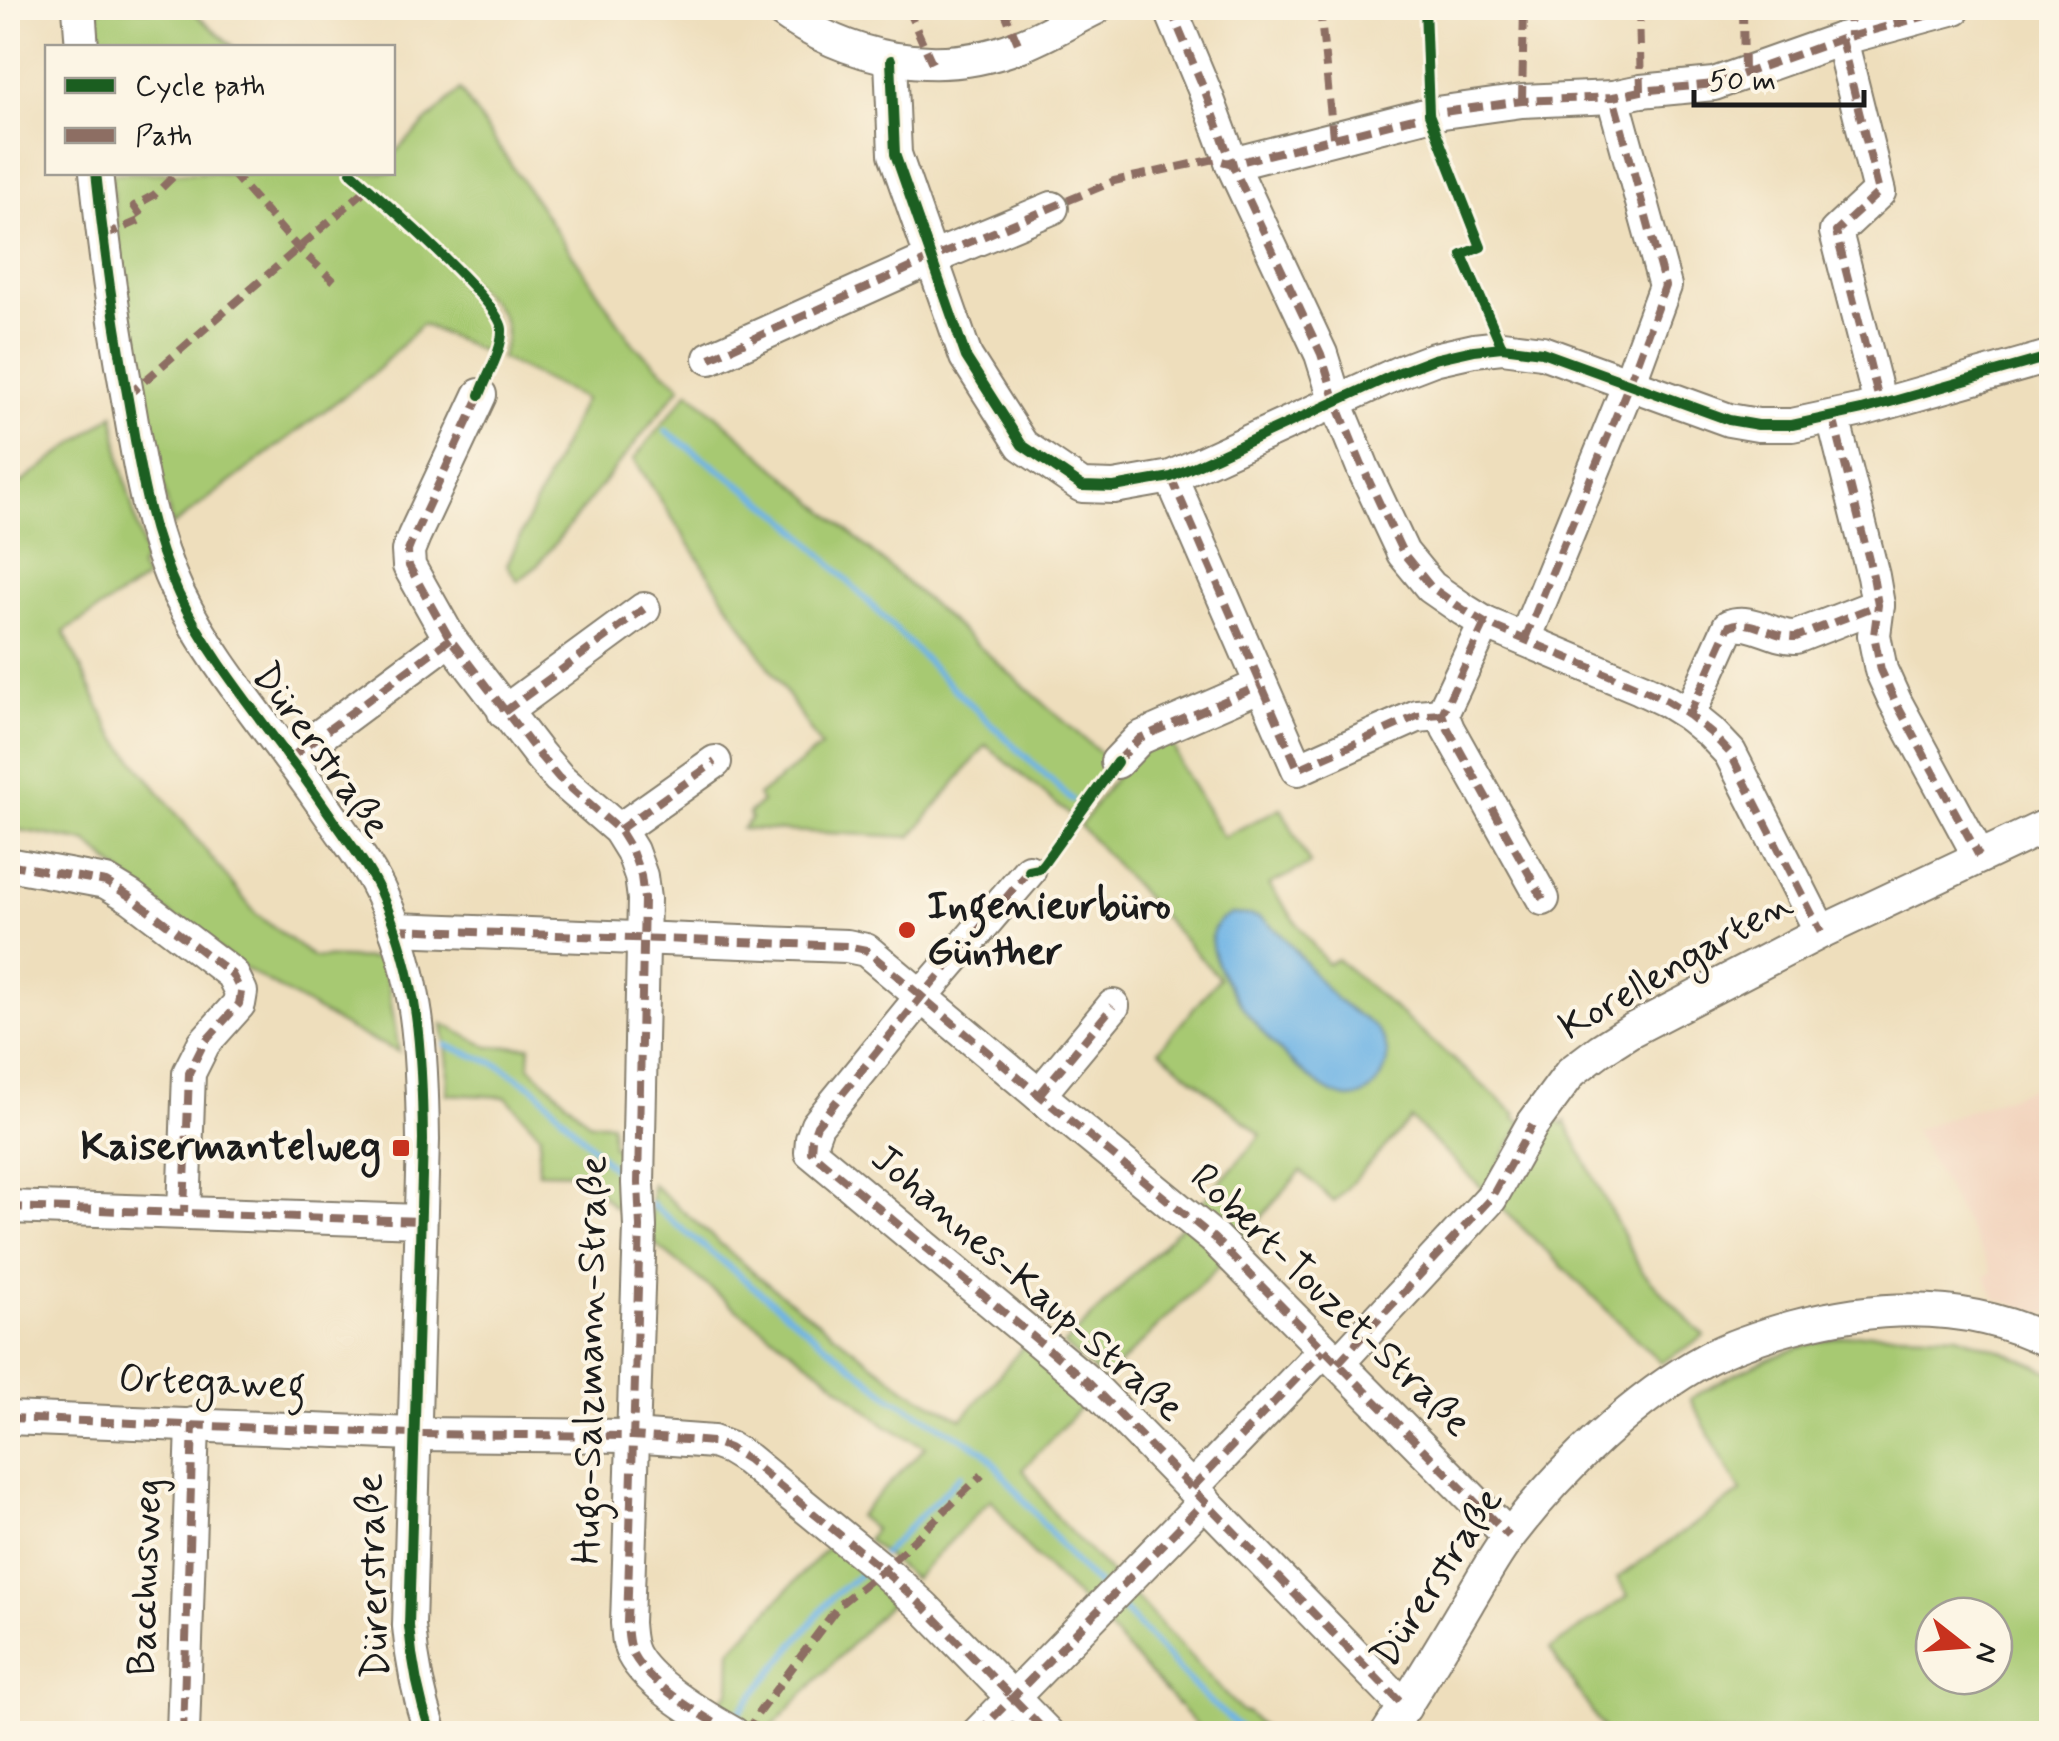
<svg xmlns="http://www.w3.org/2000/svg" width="2059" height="1741" viewBox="0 0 2059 1741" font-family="Mynerve,sans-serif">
  <rect width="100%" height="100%" fill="#fcf5e5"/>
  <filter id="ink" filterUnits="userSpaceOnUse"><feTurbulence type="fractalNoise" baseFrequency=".01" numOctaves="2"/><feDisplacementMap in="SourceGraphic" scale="20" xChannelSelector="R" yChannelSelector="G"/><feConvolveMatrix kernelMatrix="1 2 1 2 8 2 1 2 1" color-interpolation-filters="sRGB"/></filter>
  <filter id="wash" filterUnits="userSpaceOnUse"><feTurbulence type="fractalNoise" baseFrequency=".0048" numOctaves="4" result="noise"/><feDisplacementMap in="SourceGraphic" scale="40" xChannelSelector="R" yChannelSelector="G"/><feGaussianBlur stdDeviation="2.25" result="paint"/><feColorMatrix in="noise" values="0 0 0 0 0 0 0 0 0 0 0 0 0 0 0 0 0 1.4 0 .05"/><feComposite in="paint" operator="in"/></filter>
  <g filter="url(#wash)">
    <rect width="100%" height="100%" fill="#eedebc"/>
    <polygon fill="#f2d4be" points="2051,1081 2052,1311 2045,1314 1996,1299 1985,1277 1992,1271 1914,1130"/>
    <g fill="#a7c972" stroke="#627247" stroke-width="2.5" fill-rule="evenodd">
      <polygon points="97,8 188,8 234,47 100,47"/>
      <path d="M460,90L634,345L681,386L536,567L518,581L507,565L584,399L500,358C518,319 493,303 467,280L460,287C485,305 506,323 490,355L422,324L373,374L172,526C146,409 121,292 111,173L392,172L393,154Z"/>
      <polygon points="689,391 1108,760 1113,761 1072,817 986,745 911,837 742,829 751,819 748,814 762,802 758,796 821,747 634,459"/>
      <polygon points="114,414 121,463 145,557 140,568 146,579 64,632 111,731 256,914 313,957 381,959 388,984 399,1052 354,1032 244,968 161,908 87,842 8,828 8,493"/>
      <polygon points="1169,733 1181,766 1223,837 1281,808 1310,864 1269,885 1327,964 1337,959 1516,1114 1514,1118 1523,1122 1484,1190 1411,1119 1334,1202 1301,1171 1240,1242 1198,1207 1261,1135 1159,1050 1219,978 1080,826 1123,766"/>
      <polygon points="443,1024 489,1047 530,1046 529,1066 590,1123 611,1123 612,1146 630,1147 630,1209 615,1208 580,1173 538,1172 540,1134 506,1097 447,1094 448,1064"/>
      <polygon points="1551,1118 1563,1125 1565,1121 1641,1270 1704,1336 1661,1363 1499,1205"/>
      <polygon points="652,1184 756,1275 908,1390 962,1419 1027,1342 1090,1397 1023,1469 1057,1518 1113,1576 1085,1605 1025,1546 991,1499 914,1579 867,1540 874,1529 858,1516 925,1447 884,1424 821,1371 735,1308 649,1239"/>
      <polygon points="1184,1223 1225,1260 1104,1380 1064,1345"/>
      <path d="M1899,1333L1957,1335L2010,1354L2051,1372V1733H2007L1979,1723L1975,1734L1606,1733L1550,1649L1628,1596L1617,1578L1741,1492L1690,1399C1740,1369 1794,1344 1852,1335C1867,1333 1884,1334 1899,1333ZM1934,1616H1994V1676H1934Z"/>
      <polygon points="833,1541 898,1595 766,1733 761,1733 713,1708 730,1691 731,1650"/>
      <polygon points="1130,1591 1242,1712 1248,1713 1269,1733 1204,1733 1100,1620"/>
    </g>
    <path fill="#6eb4e5" stroke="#456880" stroke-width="2.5" d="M1232,914C1242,915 1254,914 1262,919C1297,941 1313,983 1346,1007C1361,1018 1378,1024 1385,1043C1390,1058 1386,1073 1375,1085C1369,1093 1359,1098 1349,1098C1307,1095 1204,977 1212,935C1214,923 1222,919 1232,914Z"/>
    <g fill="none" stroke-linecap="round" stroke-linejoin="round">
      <g stroke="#6eb4e5" stroke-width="6">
        <polyline points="666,431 785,517 952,687 1072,800"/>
        <polyline points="446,1045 499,1065 537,1090 625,1181"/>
        <polyline points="652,1205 892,1398 984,1451 1076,1564 1099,1586"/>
        <polyline points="883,1554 961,1475"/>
        <polyline points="1121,1607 1206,1699 1248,1734"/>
        <polyline points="734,1719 834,1595 864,1571"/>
      </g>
    </g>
  </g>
  <g filter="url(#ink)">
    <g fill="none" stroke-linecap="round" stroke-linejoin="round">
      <defs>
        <g id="minor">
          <polyline points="79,8 82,48"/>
          <path d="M777,8C847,59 936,79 1019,46C1046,36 1071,20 1096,8"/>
          <polyline points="1170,8 1206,94 1232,164 1321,354 1336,402 1363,468 1403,553 1431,587 1464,610 1485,623 1640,688 1665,700 1689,715 1711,733 1730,753 1821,932"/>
          <polyline points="1841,39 1879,192 1836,232 1880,404"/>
          <polyline points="891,60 895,154 966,357 1022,445 1082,486 1114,487 1171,477 1400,372 1434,359 1474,350 1502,347 1542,352 1729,420 1758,425 1792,425 1862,410 2052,356"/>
          <polyline points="1232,164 1429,114 1522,101 1613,97 1641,91 1714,84 1841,39 1955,8"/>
          <path d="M96,172C104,250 115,328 129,405C140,471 150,534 179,595C208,654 250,705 289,758C305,778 319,799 333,819C350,844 370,868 382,896C419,978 422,1052 423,1140L409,1626C412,1664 419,1698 431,1734"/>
          <polyline points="710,358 930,259 1052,208"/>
          <path d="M480,395L414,536L408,551L409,566L450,639L540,756L559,778L619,830L632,851L641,876L644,899L638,1183L640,1227L627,1623C628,1634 628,1644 633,1654C649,1685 704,1717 734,1734"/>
          <polyline points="1833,417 1873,576 1878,605 1874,635 1881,670 1895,701 1979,856"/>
          <polyline points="1171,477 1298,769 1417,716 1442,714"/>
          <polyline points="1485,623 1442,714 1448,729 1543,899"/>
          <polyline points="1525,639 1629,384 1665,286 1613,97"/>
          <polyline points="504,712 644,609"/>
          <path d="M1689,715L1729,626C1751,617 1773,638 1796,637L1878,605"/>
          <polyline points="290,758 450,639"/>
          <polyline points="1117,762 1140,738 1261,685"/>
          <polyline points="619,830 715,762"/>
          <polyline points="8,864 106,882 131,897 232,974 241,992 239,1004 204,1043 189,1073 184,1212"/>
          <polyline points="1029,871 922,996 817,1125 812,1139 811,1152 1089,1383 1405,1707"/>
          <polyline points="395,929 847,946 866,950 1039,1095 1214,1238 1509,1536"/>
          <polyline points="1039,1095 1113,1006"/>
          <polyline points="8,1207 420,1221"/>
          <polyline points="1338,1363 1491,1198 1532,1125 1571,1072 1600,1050 1630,1031 1821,932 2052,823"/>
          <polyline points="8,1418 413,1434 632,1436 713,1442 729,1448 747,1459 883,1570 924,1607 1048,1734"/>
          <polyline points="1192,1488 1324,1350"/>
          <polyline points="183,1734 193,1424"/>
          <polyline points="977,1734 1205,1501"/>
          <path d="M1387,1734C1415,1691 1441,1648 1467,1604C1481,1581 1494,1556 1511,1534C1562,1468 1634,1398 1708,1358C1735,1344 1764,1335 1793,1327C1879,1304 1971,1301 2052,1343"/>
        </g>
      </defs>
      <use href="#minor" stroke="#857d6c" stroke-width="36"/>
      <use href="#minor" stroke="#fff" stroke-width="32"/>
      <g stroke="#8d6e63" stroke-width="8" stroke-dasharray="15 8" stroke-linecap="butt">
        <polyline points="907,8 932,63"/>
        <polyline points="1003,8 1019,46"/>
        <polyline points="1170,8 1206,94 1232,164 1321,354 1336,402 1363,468 1403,553 1431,587 1464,610 1485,623 1640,688 1665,700 1689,715 1711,733 1730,753 1821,932"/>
        <polyline points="1320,8 1333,137"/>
        <polyline points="1639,8 1641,91"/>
        <polyline points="1743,8 1744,73"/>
        <polyline points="1849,8 1850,36"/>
        <polyline points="1841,39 1879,192 1836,232 1880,404"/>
        <polyline points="1522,101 1524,8"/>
        <polyline points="231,172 298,248 334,281"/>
        <polyline points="104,236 143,219 134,206 154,195 178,172"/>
        <polyline points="710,358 930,259 1114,181 1215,159 1232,164 1429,114 1522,101 1613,97 1641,91 1714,84 1841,39 1955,8"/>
        <path d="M480,395L414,536L408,551L409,566L450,639L540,756L559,778L619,830L632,851L641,876L644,899L638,1183L640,1227L627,1623C628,1634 628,1644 633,1654C649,1685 704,1717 734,1734"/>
        <polyline points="127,396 368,188"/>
        <polyline points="1833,417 1873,576 1878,605 1874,635 1881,670 1895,701 1979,856"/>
        <polyline points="1171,477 1298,769 1417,716 1442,714"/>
        <polyline points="1485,623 1442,714 1448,729 1543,899"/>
        <polyline points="1525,639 1629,384 1665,286 1613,97"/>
        <polyline points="504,712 644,609"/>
        <path d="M1689,715L1729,626C1751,617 1773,638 1796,637L1878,605"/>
        <polyline points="290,758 450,639"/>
        <polyline points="1117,762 1140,738 1261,685"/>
        <polyline points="619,830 715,762"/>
        <polyline points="8,864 106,882 131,897 232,974 241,992 239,1004 204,1043 189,1073 184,1212"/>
        <polyline points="1029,871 922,996 817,1125 812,1139 811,1152 1089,1383 1405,1707"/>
        <polyline points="395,929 847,946 866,950 1039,1095 1214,1238 1509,1536"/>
        <polyline points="1039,1095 1113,1006"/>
        <polyline points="8,1207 420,1221"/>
        <polyline points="1338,1363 1491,1198 1532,1125"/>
        <polyline points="8,1418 413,1434 632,1436 713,1442 729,1448 747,1459 883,1570 924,1607 1048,1734"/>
        <polyline points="1192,1488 1324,1350"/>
        <polyline points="1976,1731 1984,1734"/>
        <polyline points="183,1734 193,1424"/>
        <polyline points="746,1734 756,1716 840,1604 883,1570 982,1475"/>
        <polyline points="977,1734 1205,1501"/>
      </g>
      <defs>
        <g id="cycleway">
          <polyline points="1425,8 1429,114 1481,247 1462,255 1502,347"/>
          <polyline points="891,60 895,154 966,357 1022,445 1082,486 1114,487 1171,477 1400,372 1434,359 1474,350 1502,347 1542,352 1729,420 1758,425 1792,425 1862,410 2052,356"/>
          <path d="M96,172C104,250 115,328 129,405C140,471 150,534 179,595C208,654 250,705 289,758C305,778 319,799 333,819C350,844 370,868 382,896C419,978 422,1052 423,1140L409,1626C412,1664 419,1698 431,1734"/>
          <path d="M351,172C377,196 500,301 502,329C503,350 487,375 480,395"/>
          <polyline points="1029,871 1039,869 1044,863 1117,762"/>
        </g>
      </defs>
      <use href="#cycleway" stroke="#fcf5e5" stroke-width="16"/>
      <use href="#cycleway" stroke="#1b5e20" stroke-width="10"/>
    </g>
  </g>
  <g fill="#c8321e" stroke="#fcf5e5" stroke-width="4">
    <circle cx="907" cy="930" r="10"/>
    <rect x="391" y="1138" width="20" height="20" rx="5"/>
  </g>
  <g text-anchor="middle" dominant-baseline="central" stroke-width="8" stroke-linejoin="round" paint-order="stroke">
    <g font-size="40" fill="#1c1c1c" stroke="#fcf5e5">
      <text transform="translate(320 751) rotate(54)">Dürerstraße</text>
      <text transform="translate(1676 966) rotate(-30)">Korellengarten</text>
      <text transform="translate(1027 1284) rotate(41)">Johannes-Kaup-Straße</text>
      <text transform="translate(1330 1301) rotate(44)">Robert-Touzet-Straße</text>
      <text transform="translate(591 1360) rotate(-89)">Hugo-Salzmann-Straße</text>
      <text transform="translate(212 1383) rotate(2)">Ortegaweg</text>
      <text transform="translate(374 1576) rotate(-92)">Dürerstraße</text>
      <text transform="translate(146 1577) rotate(-88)">Bacchusweg</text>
      <text transform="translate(1438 1578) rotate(-57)">Dürerstraße</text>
    </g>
    <g font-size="40" font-weight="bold" fill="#1c1c1c" stroke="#fcf5e5" text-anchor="start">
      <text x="927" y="907">Ingenieurbüro<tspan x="927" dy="46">Günther</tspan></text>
      <text x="381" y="1148" text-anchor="end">Kaisermantelweg</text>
    </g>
  </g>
  <rect width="2059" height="1741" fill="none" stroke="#fcf5e5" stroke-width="40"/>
  <rect x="45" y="45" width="350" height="130" fill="#fcf5e5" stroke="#a29e95" stroke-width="2.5"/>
  <rect x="65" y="78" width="50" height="15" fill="#1b5e20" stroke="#a29e95" stroke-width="2.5"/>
  <text x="135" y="95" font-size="30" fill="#1c1c1c">Cycle path</text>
  <rect x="65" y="128" width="50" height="15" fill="#8d6e63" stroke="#a29e95" stroke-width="2.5"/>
  <text x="135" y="145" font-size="30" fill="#1c1c1c">Path</text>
  <g transform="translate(1964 1646) rotate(107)"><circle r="48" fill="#fcf5e5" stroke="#a29e95" stroke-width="2.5"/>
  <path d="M0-8L18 38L0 25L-18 38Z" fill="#c8321e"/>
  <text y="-15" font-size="28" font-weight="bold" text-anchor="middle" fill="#1c1c1c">N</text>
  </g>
  <path d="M1694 90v15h170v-15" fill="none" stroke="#1c1c1c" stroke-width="5"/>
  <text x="1709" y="90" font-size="30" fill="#1c1c1c" stroke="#fcf5e5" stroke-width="8" paint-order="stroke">50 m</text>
</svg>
